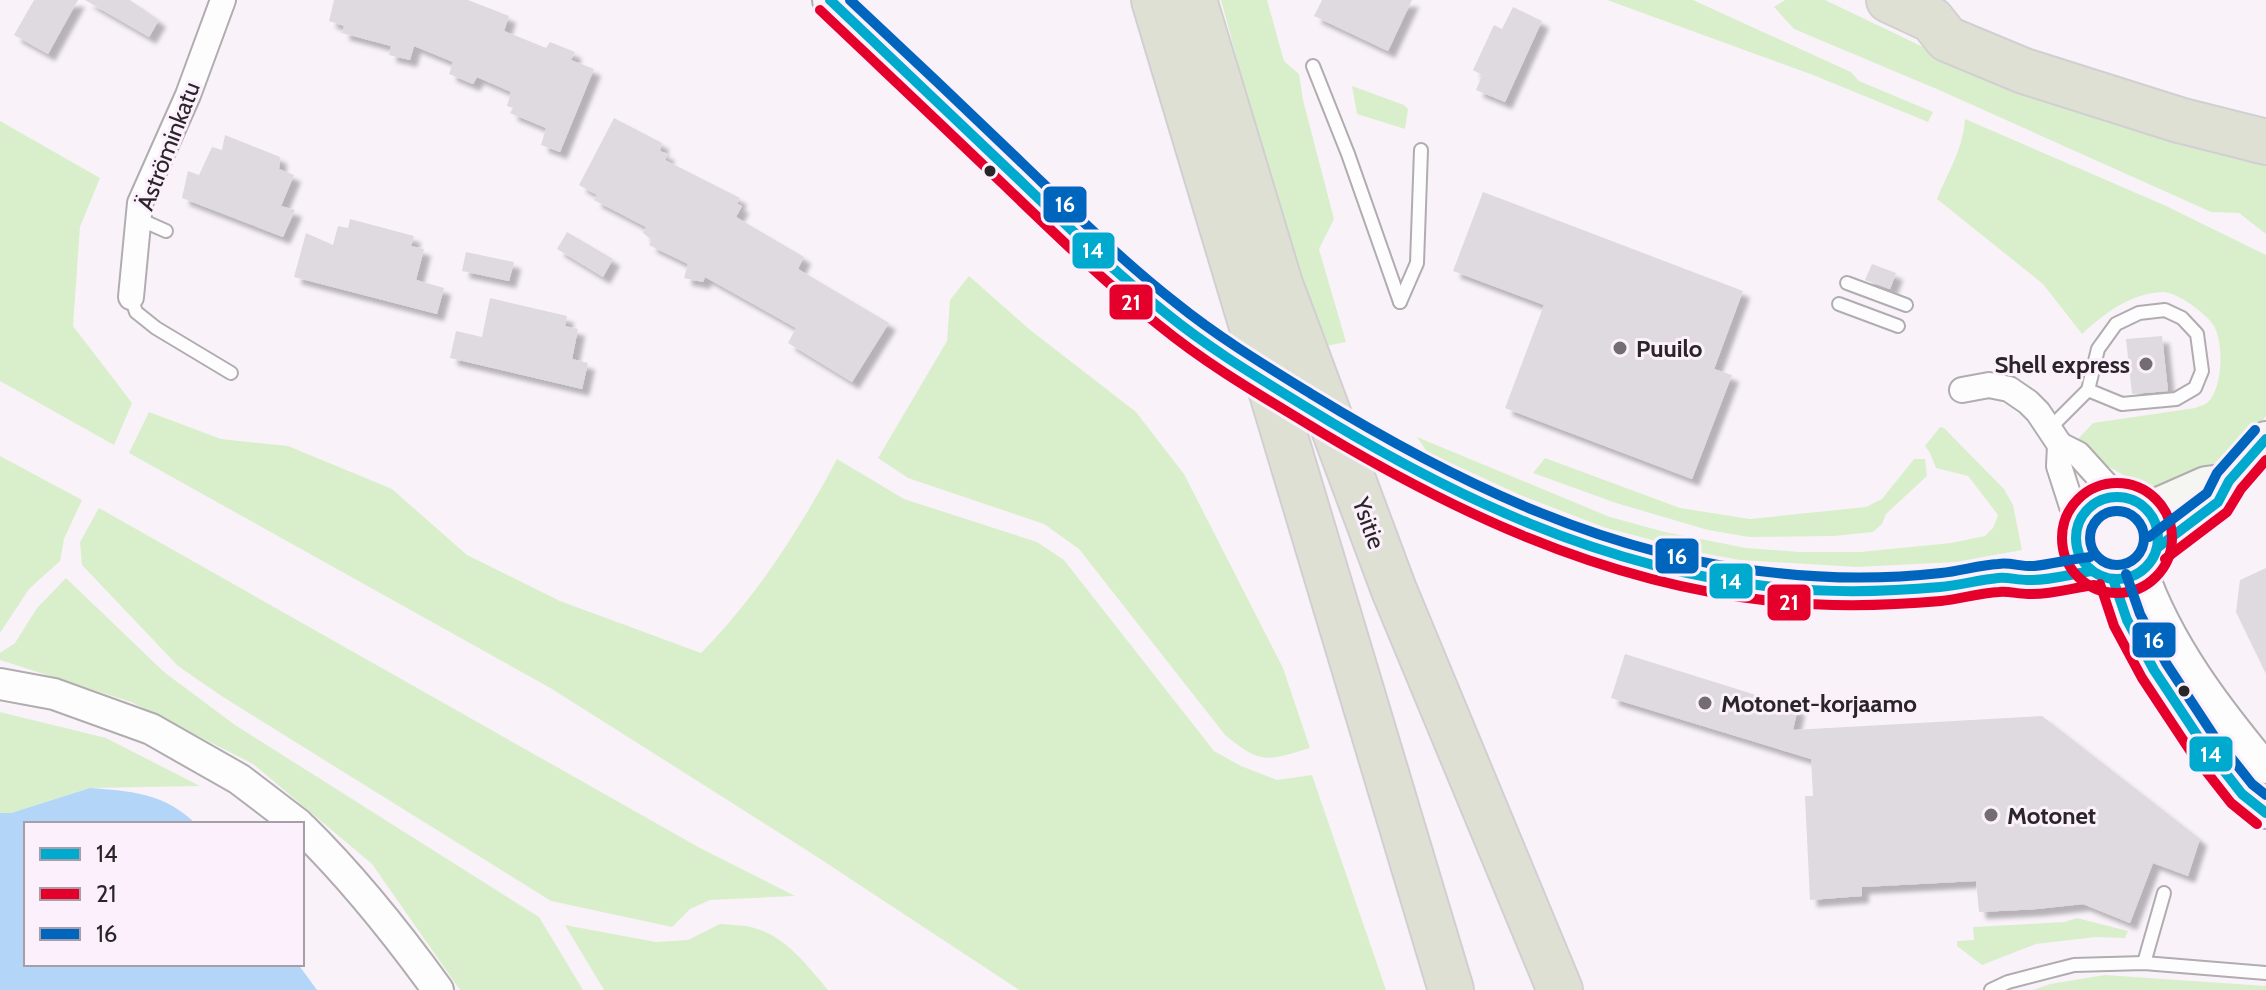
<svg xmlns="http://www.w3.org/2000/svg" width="2266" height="990" viewBox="0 0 2266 990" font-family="Cabin,sans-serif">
  <defs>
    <filter id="shadow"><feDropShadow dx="7" dy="7" stdDeviation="2" flood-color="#0004"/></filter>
  </defs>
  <rect width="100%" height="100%" fill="#f9f3f9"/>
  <g fill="#d9efcc">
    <polygon points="1221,0 1267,0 1284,61 1299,74 1303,100 1334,219 1319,249 1346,342 1326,346 1265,163"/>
    <polygon points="1607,0 1693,0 1851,72 1859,81 1933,112 1928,122 1813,75"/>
    <polygon points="1785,0 1825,0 1940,55 2266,158 2266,234 2239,213 2211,212 1939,90 1794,29 1774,7"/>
    <polygon points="1352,86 1404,105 1408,109 1405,129 1357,114"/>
    <path d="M1965,119L2164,205L2266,255V416L2249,439L2209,473L2159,489L2125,476L2097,460L2077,440L2093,423L2195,408C2199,406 2203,406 2207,403C2223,389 2224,344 2214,326C2207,314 2177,292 2163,292C2131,293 2105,313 2082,334L2043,284L1937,199C1948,172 1963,149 1965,119Z"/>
    <polygon points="0,121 100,178 80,227 73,326 132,403 114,445 0,381"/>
    <path d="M969,276L1029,329L1136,412L1184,474L1283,668L1310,748C1266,761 1262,765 1225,735L1079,549L1044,524L908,478L878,458L947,341L950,300Z"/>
    <path d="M149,412L221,439L288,446L392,489L467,555L560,601L701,653C756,597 800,529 837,459L904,499L1037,542L1064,560L1214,751L1241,766L1277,780L1312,775L1386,990H1019L808,851L552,689L129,453Z"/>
    <polygon points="1940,427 1944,428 2004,489 2013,505 2022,550 1956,562 1857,567 1739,560 1702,553 1606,528 1520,495 1427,452 1417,437 1610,517 1665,532 1746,548 1800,552 1860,552 1951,543 1985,536 1993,528 1998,515 1968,476 1936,468 1930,453 1925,446"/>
    <polygon points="0,456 82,500 64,539 60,561 29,589 0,633"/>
    <polygon points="1545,458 1680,508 1750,519 1866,507 1882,499 1914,459 1925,459 1927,476 1886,514 1882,524 1873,532 1834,536 1749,537 1708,530 1616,503 1533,473"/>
    <polygon points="99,508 700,848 795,896 710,900 690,909 672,927 551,901 223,697 178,666 82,565 80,542"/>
    <polygon points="66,578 164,672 235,725 539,917 583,990 460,990 372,864 253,764 131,702 0,660 0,653 15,643 37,608"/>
    <polygon points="0,712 106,738 200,786 90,788 11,813 0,813"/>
    <polygon points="2077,918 2128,931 2125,938 2096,937 2036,944 1982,965 1957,946 1957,941 1974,940 1973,927 2064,922"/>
    <path d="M720,924C730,925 742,925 751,927C785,935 807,965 828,990H604L565,925L656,942L688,940Z"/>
    <polygon points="2105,975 2266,986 2266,990 2033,990 2050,984"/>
  </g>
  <path fill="#b3d6f8" d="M90,788C131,791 165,793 196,824H26V964H298L317,990H0V813H11Z"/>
  <g fill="#dedadf" filter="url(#shadow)">
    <polygon points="34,0 78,0 48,54 14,35"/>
    <polygon points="85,0 130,0 159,20 149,37"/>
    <polygon points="334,0 468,0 509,16 504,31 546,48 550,42 575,52 571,60 594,69 560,152 541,145 546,128 510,113 513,108 507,106 511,92 477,77 473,84 449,74 453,62 414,46 410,60 389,55 391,46 342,33 344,26 329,21"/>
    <polygon points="1322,0 1412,0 1388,51 1314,16"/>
    <polygon points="1513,7 1542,21 1505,102 1476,90 1482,75 1473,70 1494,25 1502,29"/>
    <polygon points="614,118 662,143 660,151 668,154 665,160 740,198 737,204 742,206 736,217 804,257 798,269 889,323 852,382 788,343 796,328 705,277 703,282 684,278 688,264 649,245 652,240 643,233 646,227 594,200 597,195 579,185"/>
    <polygon points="225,135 280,157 279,169 294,175 281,206 295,210 283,237 182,198 188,171 199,175 212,147 222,150"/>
    <polygon points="1483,192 1743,291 1714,369 1732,375 1692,479 1505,408 1544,305 1453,271"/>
    <polygon points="350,219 414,236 411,246 424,249 416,280 444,288 437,314 294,277 306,233 333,245 338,226 348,228"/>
    <polygon points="567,232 613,259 603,277 557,249"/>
    <polygon points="466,252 514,262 509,281 462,271"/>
    <polygon points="1872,264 1896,273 1890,289 1865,280"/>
    <polygon points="490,298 567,316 565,326 578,329 572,359 588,363 582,389 450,358 456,331 482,337"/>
    <polygon points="2162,336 2168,391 2132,394 2126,339"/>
    <polygon points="2266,568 2266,674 2236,612 2240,580"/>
    <polygon points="1625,654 1798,708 1793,730 2042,716 2200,839 2188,876 2153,863 2130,923 2083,904 2037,909 1979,912 1976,881 1862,887 1862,896 1810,900 1805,796 1813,796 1811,759 1611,698"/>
  </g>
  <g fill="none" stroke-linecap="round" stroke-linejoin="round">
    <defs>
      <g id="service">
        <polyline points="1313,66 1348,154 1400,302"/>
        <polyline points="139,219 166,231"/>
        <polyline points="1847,283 1906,305"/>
        <polyline points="131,297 136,312 156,328 231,373"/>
        <polyline points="1400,302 1417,263 1421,150"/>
        <polyline points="1839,304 1898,326"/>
        <polyline points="2050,428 2088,390 2122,404 2176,399 2195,388 2202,371 2197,334 2182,318 2165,310 2139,313 2116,324 2098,349 2088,390"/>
        <polyline points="2144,963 2164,893"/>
        <polyline points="1991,990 2008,982 2074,965 2144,963 2266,973"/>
      </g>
      <g id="minor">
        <polyline points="131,297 140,203 188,95 223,0"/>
        <polyline points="1962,390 1989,385 2009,389 2028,402 2038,412 2060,445 2059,466 2078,525"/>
        <polyline points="2060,445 2078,454 2117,497"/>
      </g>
      <g id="tertiary">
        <path d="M2142,571C2168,645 2216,708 2266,768"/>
        <polyline points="2113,579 2127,620 2154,670 2203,744 2242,794 2266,813"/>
        <polyline points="0,684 54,694 151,729 239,779 298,824"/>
        <path d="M302,828C353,878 396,932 438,990"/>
      </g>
      <g id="secondary">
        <polyline points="830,0 1071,230 1168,315"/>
        <path d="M1421,475C1476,500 1531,527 1588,547C1686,582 1802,597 1906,590C1938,588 1970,582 2002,578C2012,577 2022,582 2032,581C2052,580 2072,573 2092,571"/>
        <circle cx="2117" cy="538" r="41"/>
        <polyline points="2147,510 2206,484 2229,481"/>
        <polyline points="2157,548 2218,502 2229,481 2266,439"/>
      </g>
      <g id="motorway">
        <polyline points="1154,0 1451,990"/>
        <polyline points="1194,0 1280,284 1394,590 1560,990"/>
        <polyline points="1889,0 1932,20 1947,39 2024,71 2179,120 2266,142"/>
      </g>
    </defs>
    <use href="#service" stroke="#b0acb0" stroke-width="16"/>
    <use href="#minor" stroke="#b0acb0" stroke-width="28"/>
    <use href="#tertiary" stroke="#b0acb0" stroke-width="34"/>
    <use href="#secondary" stroke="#b0acb0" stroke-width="38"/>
    <use href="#motorway" stroke="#d2cfd2" stroke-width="48"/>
    <use href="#service" stroke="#fefdfe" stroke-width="12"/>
    <use href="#minor" stroke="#fefdfe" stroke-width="24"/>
    <use href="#tertiary" stroke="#fefdfe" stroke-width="30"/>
    <use href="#secondary" stroke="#f5f5f1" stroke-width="34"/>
    <use href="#motorway" stroke="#dfe0d4" stroke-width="44"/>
    <defs>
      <path id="secondary-bridge" d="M1168,315C1250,372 1333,426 1421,475"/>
    </defs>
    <use href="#secondary-bridge" stroke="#b0acb0" stroke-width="38" stroke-linecap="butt"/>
    <use href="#secondary-bridge" stroke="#f5f5f1" stroke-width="34"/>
    <defs>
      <g id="bus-1">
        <path d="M830,0C890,57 950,114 1010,171C1061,220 1112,270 1167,314C1210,349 1259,378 1306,407C1450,496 1603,569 1773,587C1828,593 1885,592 1940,587C1960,585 1979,580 1998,578C2008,577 2017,580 2027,580C2048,581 2071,574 2092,571"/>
        <circle cx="2117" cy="538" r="41"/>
        <polyline points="2157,548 2218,502 2229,481 2266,439"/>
        <polyline points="2113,579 2127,620 2154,670 2203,744 2242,794 2266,813"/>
      </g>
      <g id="bus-2">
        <path d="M820,10C881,68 942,125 1002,183C1053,232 1104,282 1160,326C1204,362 1253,391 1301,420C1446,509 1601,583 1771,601C1827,607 1885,606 1941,601C1960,599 1979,593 1999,592C2009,591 2018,594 2028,594C2050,595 2072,588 2094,585"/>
        <circle cx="2117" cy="538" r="55"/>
        <polyline points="2165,559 2227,512 2241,489 2266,460"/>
        <polyline points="2100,584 2114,626 2142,678 2191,752 2231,803 2257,824"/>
      </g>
      <g id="bus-3">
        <path d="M850,0C908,54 965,108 1022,163C1072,211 1121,260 1176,303C1218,337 1266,366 1313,395C1455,482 1608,557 1777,573C1831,579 1887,579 1941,573C1961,571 1979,565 1998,564C2010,562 2022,567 2034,566C2053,564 2071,559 2090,557"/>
        <circle cx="2117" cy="538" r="27"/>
        <polyline points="2149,537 2207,493 2217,473 2255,430"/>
        <polyline points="2126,574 2140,614 2166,663 2214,736 2252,784 2266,795"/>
      </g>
    </defs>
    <use href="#bus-1" stroke="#fbf0fc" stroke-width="16"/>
    <use href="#bus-2" stroke="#fbf0fc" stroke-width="16"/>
    <use href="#bus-3" stroke="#fbf0fc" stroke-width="16"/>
    <use href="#bus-1" stroke="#00a9ce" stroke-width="10"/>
    <use href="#bus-2" stroke="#e4002b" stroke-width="10"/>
    <use href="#bus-3" stroke="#0065bd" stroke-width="10"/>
  </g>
  <g fill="#292529" stroke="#fbf0fc" stroke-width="3">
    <circle cx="990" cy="171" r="7"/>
    <circle cx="2184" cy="691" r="7"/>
  </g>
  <g fill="#726d72" stroke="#fbf0fc" stroke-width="3">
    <circle cx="1620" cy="348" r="8"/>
    <circle cx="2146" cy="364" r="8"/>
    <circle cx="1705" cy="703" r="8"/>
    <circle cx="1991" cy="815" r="8"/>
  </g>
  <g text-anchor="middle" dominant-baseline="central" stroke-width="6" stroke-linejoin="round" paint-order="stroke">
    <g font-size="24" fill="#292529" stroke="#fbf0fc">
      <text transform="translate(168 146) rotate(-69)">Äströminkatu</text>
      <text transform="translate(1369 523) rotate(70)">Ysitie</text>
    </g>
    <g font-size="24" font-weight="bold" fill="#292529" stroke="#fbf0fc" text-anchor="start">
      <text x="1636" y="348">Puuilo</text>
      <text x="2130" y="364" text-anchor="end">Shell express</text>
      <text x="1721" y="703">Motonet-korjaamo</text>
      <text x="2007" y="815">Motonet</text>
    </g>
  </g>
  <g stroke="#fbf0fc" stroke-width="3">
    <rect x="1042" y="185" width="46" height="39" rx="8" fill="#0065bd"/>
    <rect x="1071" y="231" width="45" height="39" rx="8" fill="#00a9ce"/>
    <rect x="1108" y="283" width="46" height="38" rx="8" fill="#e4002b"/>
    <rect x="1654" y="537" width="46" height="38" rx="8" fill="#0065bd"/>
    <rect x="1708" y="562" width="46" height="38" rx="8" fill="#00a9ce"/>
    <rect x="1766" y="583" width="46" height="39" rx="8" fill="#e4002b"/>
    <rect x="2131" y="621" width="46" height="38" rx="8" fill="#0065bd"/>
    <rect x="2188" y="735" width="46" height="38" rx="8" fill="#00a9ce"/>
  </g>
  <g font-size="22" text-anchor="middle" font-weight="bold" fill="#fff">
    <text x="1065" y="212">16</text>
    <text x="1093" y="258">14</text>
    <text x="1131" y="310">21</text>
    <text x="1677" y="564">16</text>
    <text x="1731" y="589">14</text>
    <text x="1789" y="610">21</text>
    <text x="2154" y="648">16</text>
    <text x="2211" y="762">14</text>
  </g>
  <rect x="24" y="822" width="280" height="144" fill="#fbf0fc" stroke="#a79fa8" stroke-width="2"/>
  <rect x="40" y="848" width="40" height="12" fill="#00a9ce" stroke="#a79fa8" stroke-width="2"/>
  <text x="96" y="862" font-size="24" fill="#292529">14</text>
  <rect x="40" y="888" width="40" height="12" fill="#e4002b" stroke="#a79fa8" stroke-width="2"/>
  <text x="96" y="902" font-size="24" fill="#292529">21</text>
  <rect x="40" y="928" width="40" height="12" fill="#0065bd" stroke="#a79fa8" stroke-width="2"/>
  <text x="96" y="942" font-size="24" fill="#292529">16</text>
</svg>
